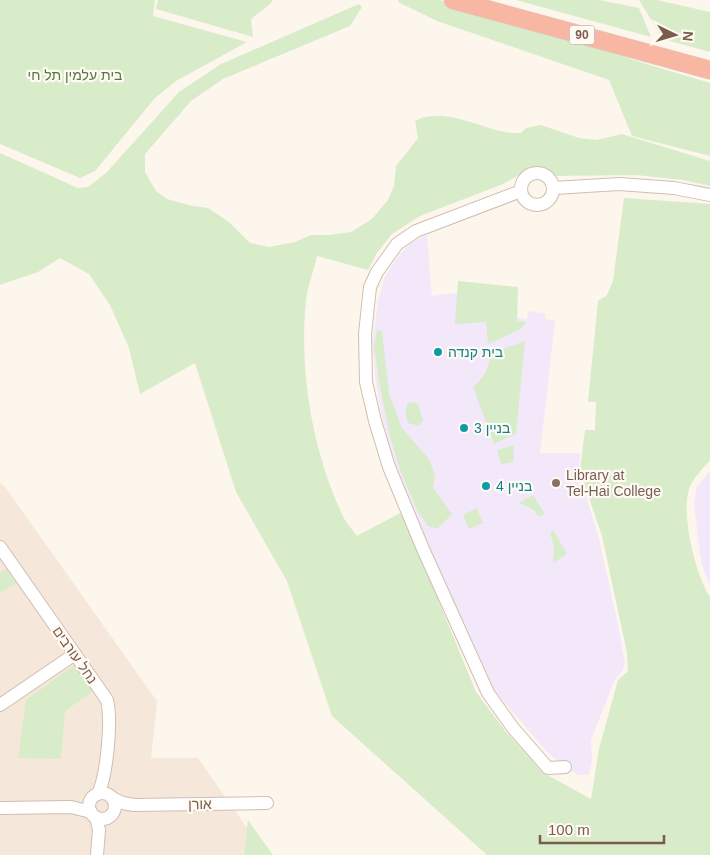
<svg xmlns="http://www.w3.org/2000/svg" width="710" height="855" viewBox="0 0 710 855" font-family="Helvetica,'Noto Sans Hebrew',sans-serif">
  <rect width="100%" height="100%" fill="#fdf6ec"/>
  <polygon fill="#f5e8da" points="0,483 5,487 157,701 151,758 198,758 266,855 0,855"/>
  <g fill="#f3e8fa">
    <polygon points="427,235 432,296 455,293 480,312 527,319 528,311 545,313 545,319 555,321 540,453 580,453 579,473 598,535 618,625 625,663 622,672 615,679 591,740 592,760 589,775 578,775 565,767 547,752 493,689 460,620 392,457 382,418 376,383 372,343 378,301 385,276 398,257 410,243"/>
    <polygon points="710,471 710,584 704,571 700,554 694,504 697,487"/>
  </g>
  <g fill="#d8ecc9">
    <polygon points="0,0 155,0 153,16 247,42 176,81 155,98 95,171 80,178 0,144"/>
    <path d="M158,0H273C267,9 257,12 251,20L253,37L156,9Z"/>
    <polygon points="399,0 439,0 526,24 640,62 710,83 710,156 632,136 609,80 437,21 398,2"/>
    <polygon points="516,0 599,0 639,8 651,37"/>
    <polygon points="639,0 657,0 710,12 710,52 663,39"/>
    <path d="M359,4L362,7L350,26L223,79L191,101L145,154V172L156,191L167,199L193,206L208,208L229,222L250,243L269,247L295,242L311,235H329L351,232L372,219L388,200L394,186L396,166L418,138L415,121C441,106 479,127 505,132C510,133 516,133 521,133L526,128L541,125L579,138L597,140L622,134L710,161V186L683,180L636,175L556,176L526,171L503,184L420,216L392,234L377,253L368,270L317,256C314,270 308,285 306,300C299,370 312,450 342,514C345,522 352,529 357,536L402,512L476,692L506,732L542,772L591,799L599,749L618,680L628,671L627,653L602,536L580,471L585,430H595L596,402H588L598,301L607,295L613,281L624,198L710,204V461C703,467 692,480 689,489C681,515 695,574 710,597V855H487L332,716L287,581L236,492L195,363L140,394L129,348L110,305L89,274L60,258L38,272L0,285V153L78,188L88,187L106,173L179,92L221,64Z"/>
    <polygon points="458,281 518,287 517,321 526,322 521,329 488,344 486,322 455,324"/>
    <polygon points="377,330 382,331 389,394 402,428 428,458 435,474 433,488 452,514 437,529 428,526 417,510 399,467 389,433 379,381 374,347"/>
    <path d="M525,341L516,434L494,444L473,387C484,377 490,369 489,354Z"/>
    <path d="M413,402L418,404L423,420L419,426L408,423C406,415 404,410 408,403Z"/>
    <polygon points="514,445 513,462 501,464 497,450"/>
    <polygon points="533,495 545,514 539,517 534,510 519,503"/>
    <polygon points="477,508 483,523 469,529 463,515"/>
    <polygon points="554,531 567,554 553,563 554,548 550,532"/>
    <polygon points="6,569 16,583 0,593 0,573"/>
    <polygon points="73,666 76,667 93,691 65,711 61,759 18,758 26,700"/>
    <polygon points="248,820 273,855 244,855"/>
  </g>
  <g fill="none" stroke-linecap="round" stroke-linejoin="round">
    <defs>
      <g id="minor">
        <circle cx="537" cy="189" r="16"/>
        <polyline points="554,188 619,184 674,188 710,195"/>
        <polyline points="521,191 416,231 397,244 377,272 370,287 365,334 366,382 375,421 389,467 423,549 488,693 513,728 548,768 565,767"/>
        <path d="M0,547L107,700C112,721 107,775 98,794"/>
        <polyline points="0,705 75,654"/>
        <circle cx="102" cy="806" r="13"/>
        <polyline points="112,798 123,803 134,805 267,803"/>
        <polyline points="0,808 71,807 91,812"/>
        <polyline points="96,817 99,830 97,855"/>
      </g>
      <polyline id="highway" points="453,0 710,70"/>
    </defs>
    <use href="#minor" stroke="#d1beb0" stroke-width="14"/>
    <use href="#highway" stroke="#dad1cd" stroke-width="19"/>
    <use href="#minor" stroke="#fff" stroke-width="12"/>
    <use href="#highway" stroke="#f7b7a3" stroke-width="18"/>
  </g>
  <g fill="#0f9aa8" stroke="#fffaf3" stroke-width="2">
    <circle cx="438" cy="352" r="5"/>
    <circle cx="464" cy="428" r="5"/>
    <circle cx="486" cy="486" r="5"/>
  </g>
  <circle fill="#8d6e63" stroke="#fffaf3" stroke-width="2" cx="556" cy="483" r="5"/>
  <g text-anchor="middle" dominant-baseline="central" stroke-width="4.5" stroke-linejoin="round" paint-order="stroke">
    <rect fill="#fffaf3" stroke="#a28b7f" stroke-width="1" x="569.5" y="25.5" width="25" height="19" rx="4"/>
    <g font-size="12" font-weight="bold" fill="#7a5c4d">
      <text x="582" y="35">90</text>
    </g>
    <g font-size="14" fill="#537a41" stroke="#fffaf3">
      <text x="75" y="75">בית עלמין תל חי</text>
    </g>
    <g font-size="14" fill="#0d838f" stroke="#fffaf3" text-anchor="start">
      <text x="448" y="352">בית קנדה</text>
      <text x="474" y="428">בניין 3</text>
      <text x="496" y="486">בניין 4</text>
    </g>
    <g font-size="14" fill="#785e54" stroke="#fffaf3" text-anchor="start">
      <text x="566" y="475">Library at<tspan x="566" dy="16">Tel-Hai College</tspan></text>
    </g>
    <g font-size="14" fill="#7a5c4d" stroke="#fffaf3">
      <text transform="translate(75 655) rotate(55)">נחל עורבים</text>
      <text transform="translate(200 804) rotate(-1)">אורן</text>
    </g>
  </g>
  <g transform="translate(675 35) rotate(95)" stroke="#fffaf3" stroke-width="4" paint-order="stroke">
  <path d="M0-4L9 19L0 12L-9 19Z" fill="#7a5c4d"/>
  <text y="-8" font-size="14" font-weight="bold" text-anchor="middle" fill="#7a5c4d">N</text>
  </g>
  <path d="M540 835v8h124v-8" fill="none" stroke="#7a5c4d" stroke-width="2.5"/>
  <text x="548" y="835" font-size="15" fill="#7a5c4d" stroke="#fffaf3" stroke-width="4" paint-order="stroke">100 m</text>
</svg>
